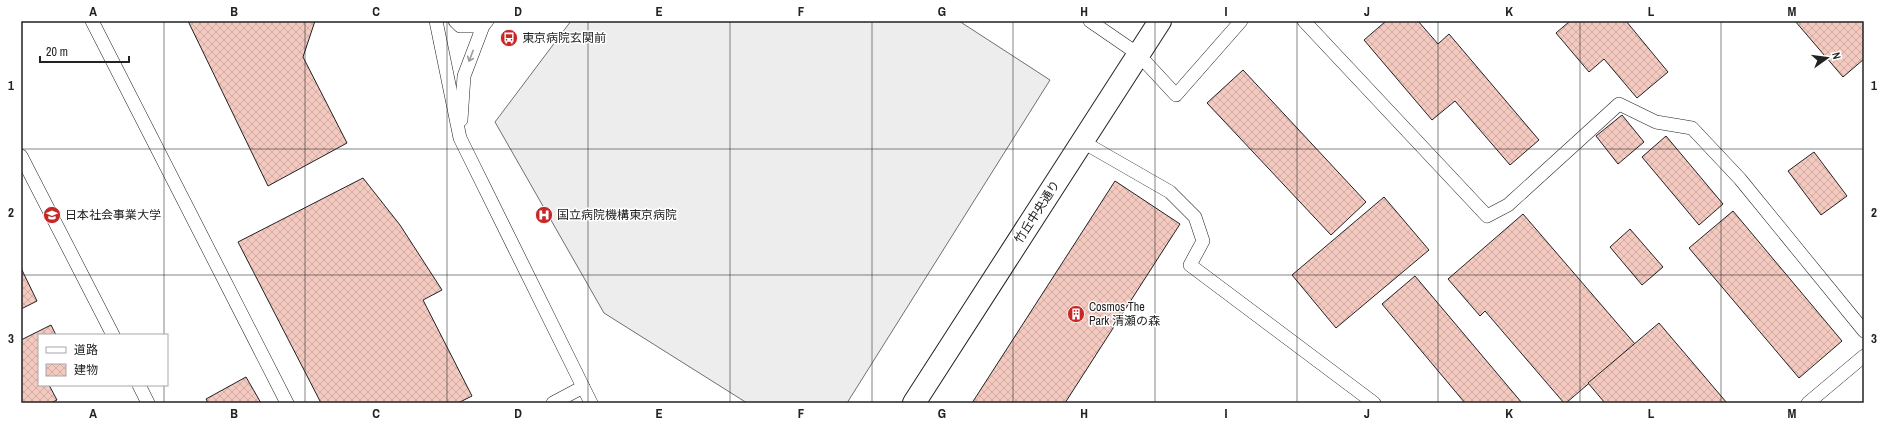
<svg xmlns="http://www.w3.org/2000/svg" width="1885" height="424" viewBox="0 0 1885 424" font-family="'Archivo Narrow','Noto Sans JP',sans-serif">
  <defs>
    <pattern id="building-cross-hatch" width="8" height="8" patternUnits="userSpaceOnUse"><rect width="8" height="8" fill="#f3c9c0"/><path d="M0 0l8 8M0 8l8-8" fill="none" stroke="#d0aca5"/></pattern>
  </defs>
  <rect width="100%" height="100%" fill="#fff"/>
  <polygon fill="#ededed" stroke="#6f6f6f" points="571,21 959,21 1050,80 847,403 747,403 604,313 495,122"/>
  <g fill="url(#building-cross-hatch)" stroke="#222">
    <polygon points="188,21 315,21 303,57 347,143 268,186"/>
    <polygon points="1386,21 1418,21 1438,44 1449,34 1539,140 1510,165 1455,101 1432,120 1364,40"/>
    <polygon points="1570,21 1626,21 1668,72 1637,98 1604,59 1589,72 1556,33"/>
    <polygon points="1795,21 1864,21 1864,59 1843,77"/>
    <polygon points="1243,70 1366,202 1331,235 1207,103"/>
    <polygon points="1622,115 1644,142 1618,164 1596,136"/>
    <polygon points="1666,136 1723,204 1699,225 1642,157"/>
    <polygon points="1814,152 1847,196 1821,215 1788,171"/>
    <polygon points="363,178 400,225 442,290 423,300 472,396 458,403 321,403 238,242"/>
    <polygon points="1115,181 1180,224 1065,403 972,403"/>
    <polygon points="1384,197 1429,250 1336,328 1292,275"/>
    <polygon points="1733,211 1842,341 1799,378 1689,248"/>
    <polygon points="1523,214 1635,344 1566,403 1564,403 1485,311 1480,316 1448,279"/>
    <polygon points="1630,229 1663,267 1642,285 1610,247"/>
    <polygon points="21,268 37,301 21,309"/>
    <polygon points="1415,276 1522,403 1465,403 1382,304"/>
    <polygon points="1659,323 1727,403 1605,403 1588,383"/>
    <polygon points="51,325 56,335 39,335 39,385 49,385 57,400 51,403 21,403 21,340"/>
    <polygon points="246,377 261,403 208,403 206,399"/>
  </g>
  <g fill="none" stroke-linecap="round" stroke-linejoin="round">
    <defs>
      <g id="service">
        <polyline points="92,21 287,403"/>
        <polyline points="436,21 460,138 591,403"/>
        <polyline points="455,21 460,26 483,26"/>
        <polyline points="1090,21 1138,54 1176,95 1241,21"/>
        <polyline points="1304,21 1487,216 1508,205 1619,104 1656,122 1692,128 1740,179 1864,331"/>
        <polyline points="461,120 464,76 483,26 487,21"/>
        <polyline points="1083,142 1170,192 1195,217 1203,241 1190,265 1374,403"/>
        <polyline points="21,156 113,335"/>
        <polyline points="139,385 148,403"/>
        <polyline points="553,403 583,387"/>
        <polyline points="1808,403 1864,356"/>
      </g>
      <polyline id="tertiary" points="914,403 1160,21"/>
    </defs>
    <use href="#service" stroke="#222" stroke-width="14"/>
    <use href="#tertiary" stroke="#222" stroke-width="24"/>
    <use href="#service" stroke="#fff" stroke-width="13"/>
    <use href="#tertiary" stroke="#fff" stroke-width="22"/>
  </g>
  <defs><path id="oneway-shaft" d="M-6 0H5M1.5-3L5.5 0L1.5 3" fill="none" stroke-width="1.6" stroke-linecap="round" stroke-linejoin="round"/></defs>
  <use stroke="#9c9c9c" href="#oneway-shaft" transform="translate(471 56) rotate(111)"/>
  <path fill="none" stroke="#222" stroke-width="1" stroke-opacity="0.55" d="M164,21V335M305,21V403M447,21V403M588,21V403M730,21V403M872,21V403M1013,21V403M1155,21V403M1297,21V403M1438,21V403M1580,21V403M1721,21V403M21,149H1864M21,275H1864M164,385V403"/>
  <defs>
    <symbol id="bus-disc" viewBox="-11 -11 22 22"><circle r="9.5" fill="#c62828" stroke="#fff"/><path d="M-5-6H5V4H4V6H2V4H-2V6H-4V4H-5ZM-3.5-4V0h7V-4ZM-3.5 1.2v1.5H-2V1.2ZM2 1.2v1.5H3.5V1.2Z" fill="#fff"/></symbol>
    <symbol id="university-disc" viewBox="-11 -11 22 22"><circle r="9.5" fill="#c62828" stroke="#fff"/><path d="M0-5L7-2L0 1L-7-2ZM-4 1L0 2.5L4 1V4Q0 6-4 4Z" fill="#fff"/></symbol>
    <symbol id="hospital-disc" viewBox="-11 -11 22 22"><circle r="9.5" fill="#c62828" stroke="#fff"/><path d="M-5-5h3v3.5h4V-5h3V5h-3V1.5h-4V5h-3Z" fill="#fff"/></symbol>
    <symbol id="building-disc" viewBox="-11 -11 22 22"><circle r="9.5" fill="#c62828" stroke="#fff"/><path d="M-4-6H4V6H1V3H-1V6H-4ZM-2.5-4.3h1.7v1.8h-1.7ZM.8-4.3h1.7v1.8H.8ZM-2.5-1h1.7V.8h-1.7ZM.8-1h1.7V.8H.8Z" fill="#fff"/></symbol>
  </defs>
  <g fill-rule="evenodd">
    <use href="#bus-disc" x="499" y="28" width="20" height="20"/>
    <use href="#university-disc" x="42" y="205" width="20" height="20"/>
    <use href="#hospital-disc" x="534" y="205" width="20" height="20"/>
    <use href="#building-disc" x="1066" y="304" width="20" height="20"/>
  </g>
  <g text-anchor="middle" dominant-baseline="central" stroke-width="3" stroke-linejoin="round" paint-order="stroke">
    <g font-size="12" fill="#222" stroke="#fff" text-anchor="start">
      <text x="522" y="38">東京病院玄関前</text>
      <text x="65" y="215">日本社会事業大学</text>
      <text x="557" y="215">国立病院機構東京病院</text>
      <text x="1089" y="307">Cosmos The<tspan x="1089" dy="14">Park 清瀬の森</tspan></text>
    </g>
    <g font-size="12" fill="#222" stroke="#fff">
      <text transform="translate(1037 212) rotate(-57)">竹丘中央通り</text>
    </g>
  </g>
  <rect width="1885" height="424" fill="none" stroke="#ffffff" stroke-width="44"/>
  <rect x="38" y="334" width="130" height="52" fill="#ffffff" stroke="#a7a7a7"/>
  <rect x="46" y="347" width="20" height="6" fill="#ffffff" stroke="#a7a7a7"/>
  <text x="74" y="354" font-size="12" fill="#222222">道路</text>
  <rect x="46" y="364" width="20" height="12" fill="url(#building-cross-hatch)" stroke="#a7a7a7"/>
  <text x="74" y="374" font-size="12" fill="#222222">建物</text>
  <g transform="translate(1827 58) rotate(76)" stroke="#ffffff" stroke-width="3" paint-order="stroke">
  <path d="M0-3L7 15L0 10L-7 15Z" fill="#222222"/>
  <text y="-6" font-size="11" font-weight="bold" text-anchor="middle" fill="#222222">N</text>
  </g>
  <path d="M40 56v6h89v-6" fill="none" stroke="#222222" stroke-width="2"/>
  <text x="46" y="56" font-size="12" fill="#222222" stroke="#ffffff" stroke-width="3" paint-order="stroke">20 m</text>
  <rect x="22" y="22" width="1841" height="380" fill="none" stroke="#222" stroke-width="1.5"/>
  <g font-size="13" text-anchor="middle" font-weight="bold" fill="#222">
    <text x="93" y="16">A</text>
    <text x="234" y="16">B</text>
    <text x="376" y="16">C</text>
    <text x="518" y="16">D</text>
    <text x="659" y="16">E</text>
    <text x="801" y="16">F</text>
    <text x="942" y="16">G</text>
    <text x="1084" y="16">H</text>
    <text x="1226" y="16">I</text>
    <text x="1367" y="16">J</text>
    <text x="1509" y="16">K</text>
    <text x="1651" y="16">L</text>
    <text x="1792" y="16">M</text>
    <text x="11" y="90">1</text>
    <text x="1874" y="90">1</text>
    <text x="11" y="217">2</text>
    <text x="1874" y="217">2</text>
    <text x="11" y="343">3</text>
    <text x="1874" y="343">3</text>
    <text x="93" y="418">A</text>
    <text x="234" y="418">B</text>
    <text x="376" y="418">C</text>
    <text x="518" y="418">D</text>
    <text x="659" y="418">E</text>
    <text x="801" y="418">F</text>
    <text x="942" y="418">G</text>
    <text x="1084" y="418">H</text>
    <text x="1226" y="418">I</text>
    <text x="1367" y="418">J</text>
    <text x="1509" y="418">K</text>
    <text x="1651" y="418">L</text>
    <text x="1792" y="418">M</text>
  </g>
</svg>
